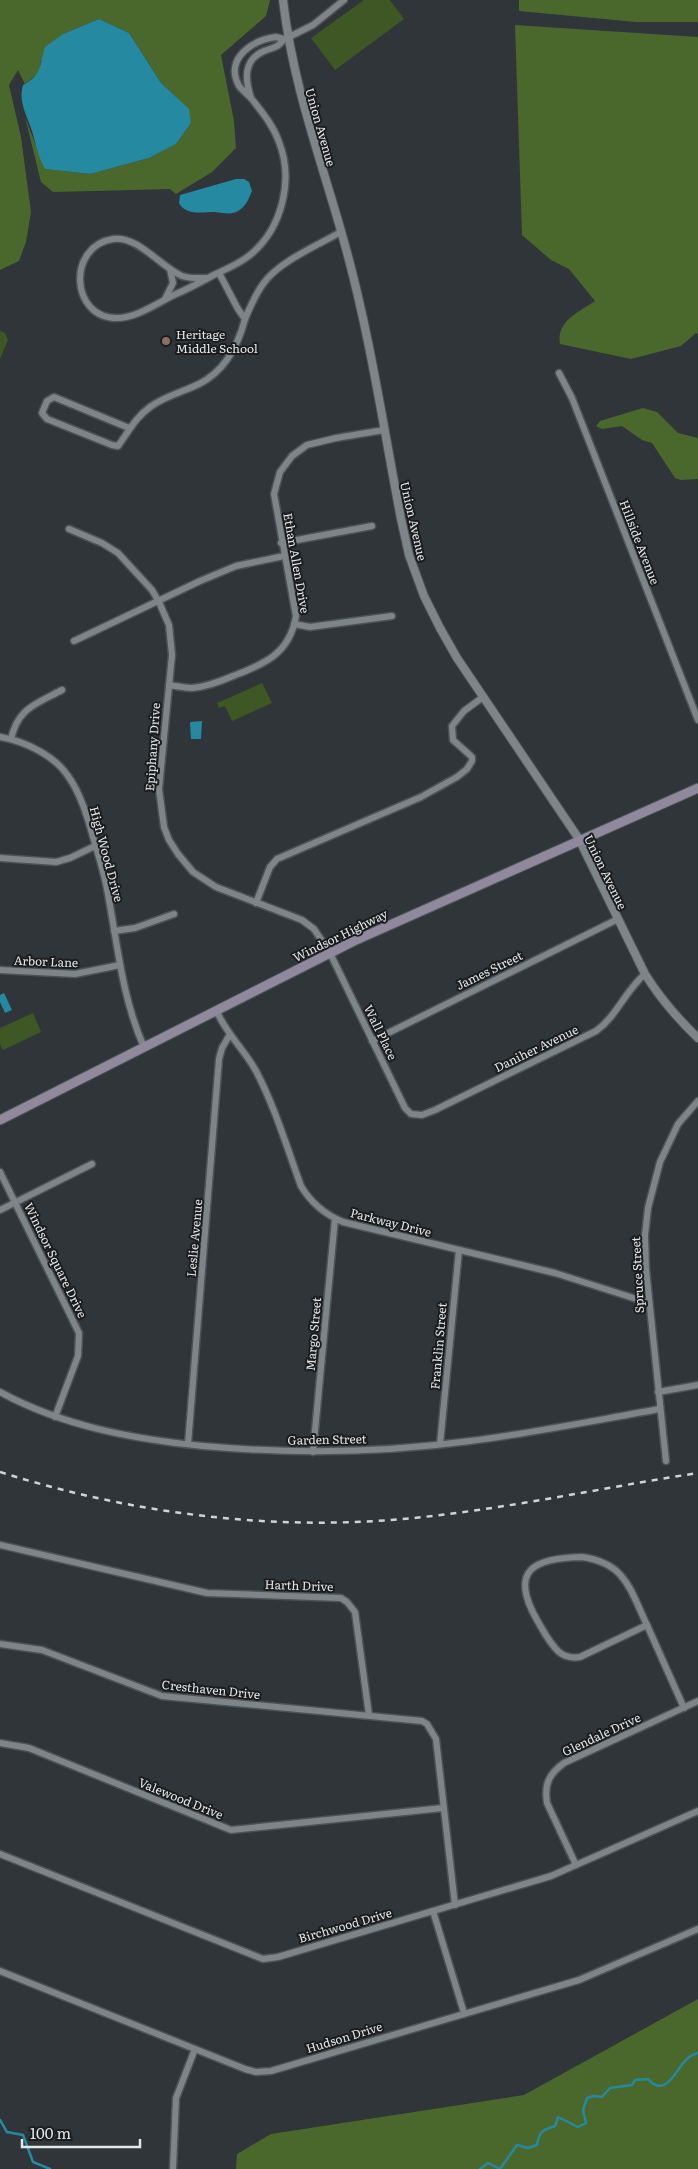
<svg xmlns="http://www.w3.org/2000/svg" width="698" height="2169" viewBox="0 0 698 2169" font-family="Literata,serif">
  <rect width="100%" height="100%" fill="#303539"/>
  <g fill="#3e5724">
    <polygon points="364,0 390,0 404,19 335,70 311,38"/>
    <polygon points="0,331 5,333 8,340 0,359"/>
    <polygon points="262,683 272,703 232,721 225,706 219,708 217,703"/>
    <polygon points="33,1013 41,1032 3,1050 0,1044 0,1028"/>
  </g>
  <g fill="#4a682c">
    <polygon points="0,0 270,0 266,16 221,55 234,121 236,148 212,172 176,194 170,189 53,192 41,182 25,117 45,169 90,174 149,158 176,144 191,123 177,98 161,83 129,33 99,19 63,34 41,61 39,73 25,84 18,70 9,85 21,137 31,212 26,242 19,261 0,270"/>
    <polygon points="519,0 698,0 698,22 636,22 519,11"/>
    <path d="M515,25L698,37V334L696,333L681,346L631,359L560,344C556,321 579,312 595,301L569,269L551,260L522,235Z"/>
    <polygon points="643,408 657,412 678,433 698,438 698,479 681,480 675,478 652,443 642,440 622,426 602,429 596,426 600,421"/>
    <polygon points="698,1999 698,2169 236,2169 237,2154 271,2134 524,2095"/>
  </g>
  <g fill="#2589a1">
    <path d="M99,19L129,33L161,83L189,109L191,123L176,144L149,158L90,174L45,169C38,157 36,144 32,131C27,115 18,102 23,85C42,75 39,67 45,47L63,34Z"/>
    <path d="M236,179H244L249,182L252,191C249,198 247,204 241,209C232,216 226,213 215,212C203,212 186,216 179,203L180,195Z"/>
    <polygon points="202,721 201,739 191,739 190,722"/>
    <polygon points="4,993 12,1010 5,1013 0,1002 0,995"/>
  </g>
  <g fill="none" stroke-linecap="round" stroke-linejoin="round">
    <g stroke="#2589a1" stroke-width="2.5">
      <polyline points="0,2120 7,2132 23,2135 33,2162 50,2169"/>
      <path d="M480,2169L488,2163L500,2169L517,2145L528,2148L537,2145C539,2132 542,2130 555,2126L558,2117L578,2127L586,2123L583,2110L587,2098L594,2096L602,2097L610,2088L632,2085L635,2080L648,2079C666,2100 677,2067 687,2059C690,2056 695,2054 698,2053"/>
    </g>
    <defs>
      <g id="minor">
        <path d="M276,37L284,39C278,48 274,47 264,51C243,60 245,79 251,98C247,94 242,90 239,86C224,58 253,40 276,37Z"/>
        <polyline points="285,39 313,25 344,0"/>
        <path d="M208,278C199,278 191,279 182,276C161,267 137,235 113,239C67,246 70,318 117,318C137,318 159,302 176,294C188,289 199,283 210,277C223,270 238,265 250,255C282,229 294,180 279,142C273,125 262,112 251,98"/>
        <polyline points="165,299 173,283 170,269"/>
        <path d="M245,319C250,307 255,295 263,284C278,262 318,245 341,232"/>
        <polyline points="559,373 572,398 698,720"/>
        <path d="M129,428L54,397L47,401L42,413L47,419L112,445L118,446C129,431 135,418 150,407C165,396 183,392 199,384C225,371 238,346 245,319L238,309L219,273"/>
        <path d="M69,529L102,543L118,553L152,590L159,602L169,625L172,655L159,789L164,827L169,840L178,854L193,872L216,887L302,920L314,929L330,953L405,1108L411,1114L422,1115L435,1110L596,1031C617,1016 625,991 645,974"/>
        <polyline points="281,543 372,526"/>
        <polyline points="294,624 310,627 392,616"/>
        <polyline points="74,641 200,581 236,566 284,556"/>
        <path d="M169,685C176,686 184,688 192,688C206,687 219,682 233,676C265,664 290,653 296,616L274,494L280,472L292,456L307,445L336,438L384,430"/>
        <path d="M0,737C24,741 54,755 68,776C81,794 88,819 94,840C98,854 103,869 106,884C117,938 121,996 144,1047"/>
        <path d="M11,739C18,708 36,704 62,690"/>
        <polyline points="0,858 56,862 70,858 95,846"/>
        <polyline points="256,903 270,867 277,859 421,797 457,777 467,769 472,761 472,757 453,740 452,726 464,711 483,697"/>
        <polyline points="114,931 135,928 174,914"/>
        <polyline points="0,970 75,974 120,965"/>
        <path d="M216,1010C227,1035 244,1049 256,1071C275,1107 287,1148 301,1186C311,1203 324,1214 343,1222L555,1273L649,1303"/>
        <polyline points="372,1041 616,920"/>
        <polyline points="0,1172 79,1333 78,1356 55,1417"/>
        <polyline points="0,1210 92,1164"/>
        <path d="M0,1392C62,1426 133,1439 203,1446C292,1454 381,1453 470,1441C533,1433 597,1420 660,1409"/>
        <polyline points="658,1392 698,1385"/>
        <polyline points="188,1444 219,1059 222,1048 229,1036"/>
        <polyline points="440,1444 459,1250"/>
        <polyline points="313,1452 335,1219"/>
        <polyline points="666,1461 646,1269 645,1235 648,1208 660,1162 678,1124 698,1101"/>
        <polyline points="0,1545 207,1593 341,1598 347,1602 355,1612 369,1715"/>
        <path d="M582,1557C626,1563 630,1590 647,1625L580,1657C573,1658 565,1657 559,1652C549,1643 543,1630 537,1620C508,1569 535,1558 582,1557Z"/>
        <polyline points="647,1625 684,1708"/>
        <polyline points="0,1644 42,1650 162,1696 422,1721 427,1724 436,1739 455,1905"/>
        <polyline points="0,1743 29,1748 231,1830 443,1808"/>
        <polyline points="0,1854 263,1959 278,1957 551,1876 698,1811"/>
        <path d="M576,1865L547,1803C544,1784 549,1774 564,1763L698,1701"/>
        <polyline points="433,1911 464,2013"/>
        <polyline points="0,1971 245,2069 256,2072 271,2071 579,1980 698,1929"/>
        <polyline points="173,2169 176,2098 195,2049"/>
      </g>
      <path id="tertiary" d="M283,0C293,86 320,156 343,238C369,329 383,425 401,519L409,555L424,596L440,628L457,658L579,839L645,974C660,998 678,1019 698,1038"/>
      <polyline id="secondary" points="0,1120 354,941 698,788"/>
    </defs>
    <use href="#minor" stroke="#4d5254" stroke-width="9"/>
    <use href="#tertiary" stroke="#4d5254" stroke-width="10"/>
    <use href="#secondary" stroke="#4d5254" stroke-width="11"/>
    <use href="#minor" stroke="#7e8589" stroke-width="6"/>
    <use href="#tertiary" stroke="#7e8589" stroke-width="8"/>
    <use href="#secondary" stroke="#90889d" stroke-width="9"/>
    <path stroke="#d0d4d6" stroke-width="2.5" stroke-dasharray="6 6" stroke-linecap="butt" d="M0,1472C130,1513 267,1531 403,1519C502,1510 600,1488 698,1473"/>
  </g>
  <circle fill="#8d6e63" stroke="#1a1c1e" stroke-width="2" cx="166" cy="341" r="5"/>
  <g text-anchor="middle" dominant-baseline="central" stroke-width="4" stroke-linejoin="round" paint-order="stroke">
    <g font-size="12" fill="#e3e7e9" stroke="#1a1c1e">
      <text transform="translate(321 127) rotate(74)">Union Avenue</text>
      <text transform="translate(414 521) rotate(77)">Union Avenue</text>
      <text transform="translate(640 542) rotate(69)">Hillside Avenue</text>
      <text transform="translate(297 563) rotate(80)">Ethan Allen Drive</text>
      <text transform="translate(152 747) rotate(-86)">Epiphany Drive</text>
      <text transform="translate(107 854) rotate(75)">High Wood Drive</text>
      <text transform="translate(606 872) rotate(64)">Union Avenue</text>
      <text transform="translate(340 935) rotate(-26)">Windsor Highway</text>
      <text transform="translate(46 961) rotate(2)">Arbor Lane</text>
      <text transform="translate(489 970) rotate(-26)">James Street</text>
      <text transform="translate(381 1032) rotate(64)">Wall Place</text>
      <text transform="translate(536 1048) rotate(-26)">Daniher Avenue</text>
      <text transform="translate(391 1222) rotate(14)">Parkway Drive</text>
      <text transform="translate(194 1238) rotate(-85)">Leslie Avenue</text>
      <text transform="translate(56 1260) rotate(64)">Windsor Square Drive</text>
      <text transform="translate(637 1275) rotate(-93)">Spruce Street</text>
      <text transform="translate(313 1334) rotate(-85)">Margo Street</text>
      <text transform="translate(438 1346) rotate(-85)">Franklin Street</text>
      <text transform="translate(327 1439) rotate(-1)">Garden Street</text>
      <text transform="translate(299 1585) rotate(2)">Harth Drive</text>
      <text transform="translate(211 1689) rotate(6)">Cresthaven Drive</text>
      <text transform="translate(601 1734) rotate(-25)">Glendale Drive</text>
      <text transform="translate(181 1798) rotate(22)">Valewood Drive</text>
      <text transform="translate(345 1925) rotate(-16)">Birchwood Drive</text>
      <text transform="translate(344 2037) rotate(-17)">Hudson Drive</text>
    </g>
    <g font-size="12" fill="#e3e7e9" stroke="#1a1c1e" text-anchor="start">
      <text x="176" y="334">Heritage<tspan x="176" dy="14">Middle School</tspan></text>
    </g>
  </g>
  <path d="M22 2139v8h118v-8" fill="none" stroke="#e3e7e9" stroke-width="2.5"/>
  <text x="30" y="2139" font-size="15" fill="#e3e7e9" stroke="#1a1c1e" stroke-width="4" paint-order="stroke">100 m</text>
</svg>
